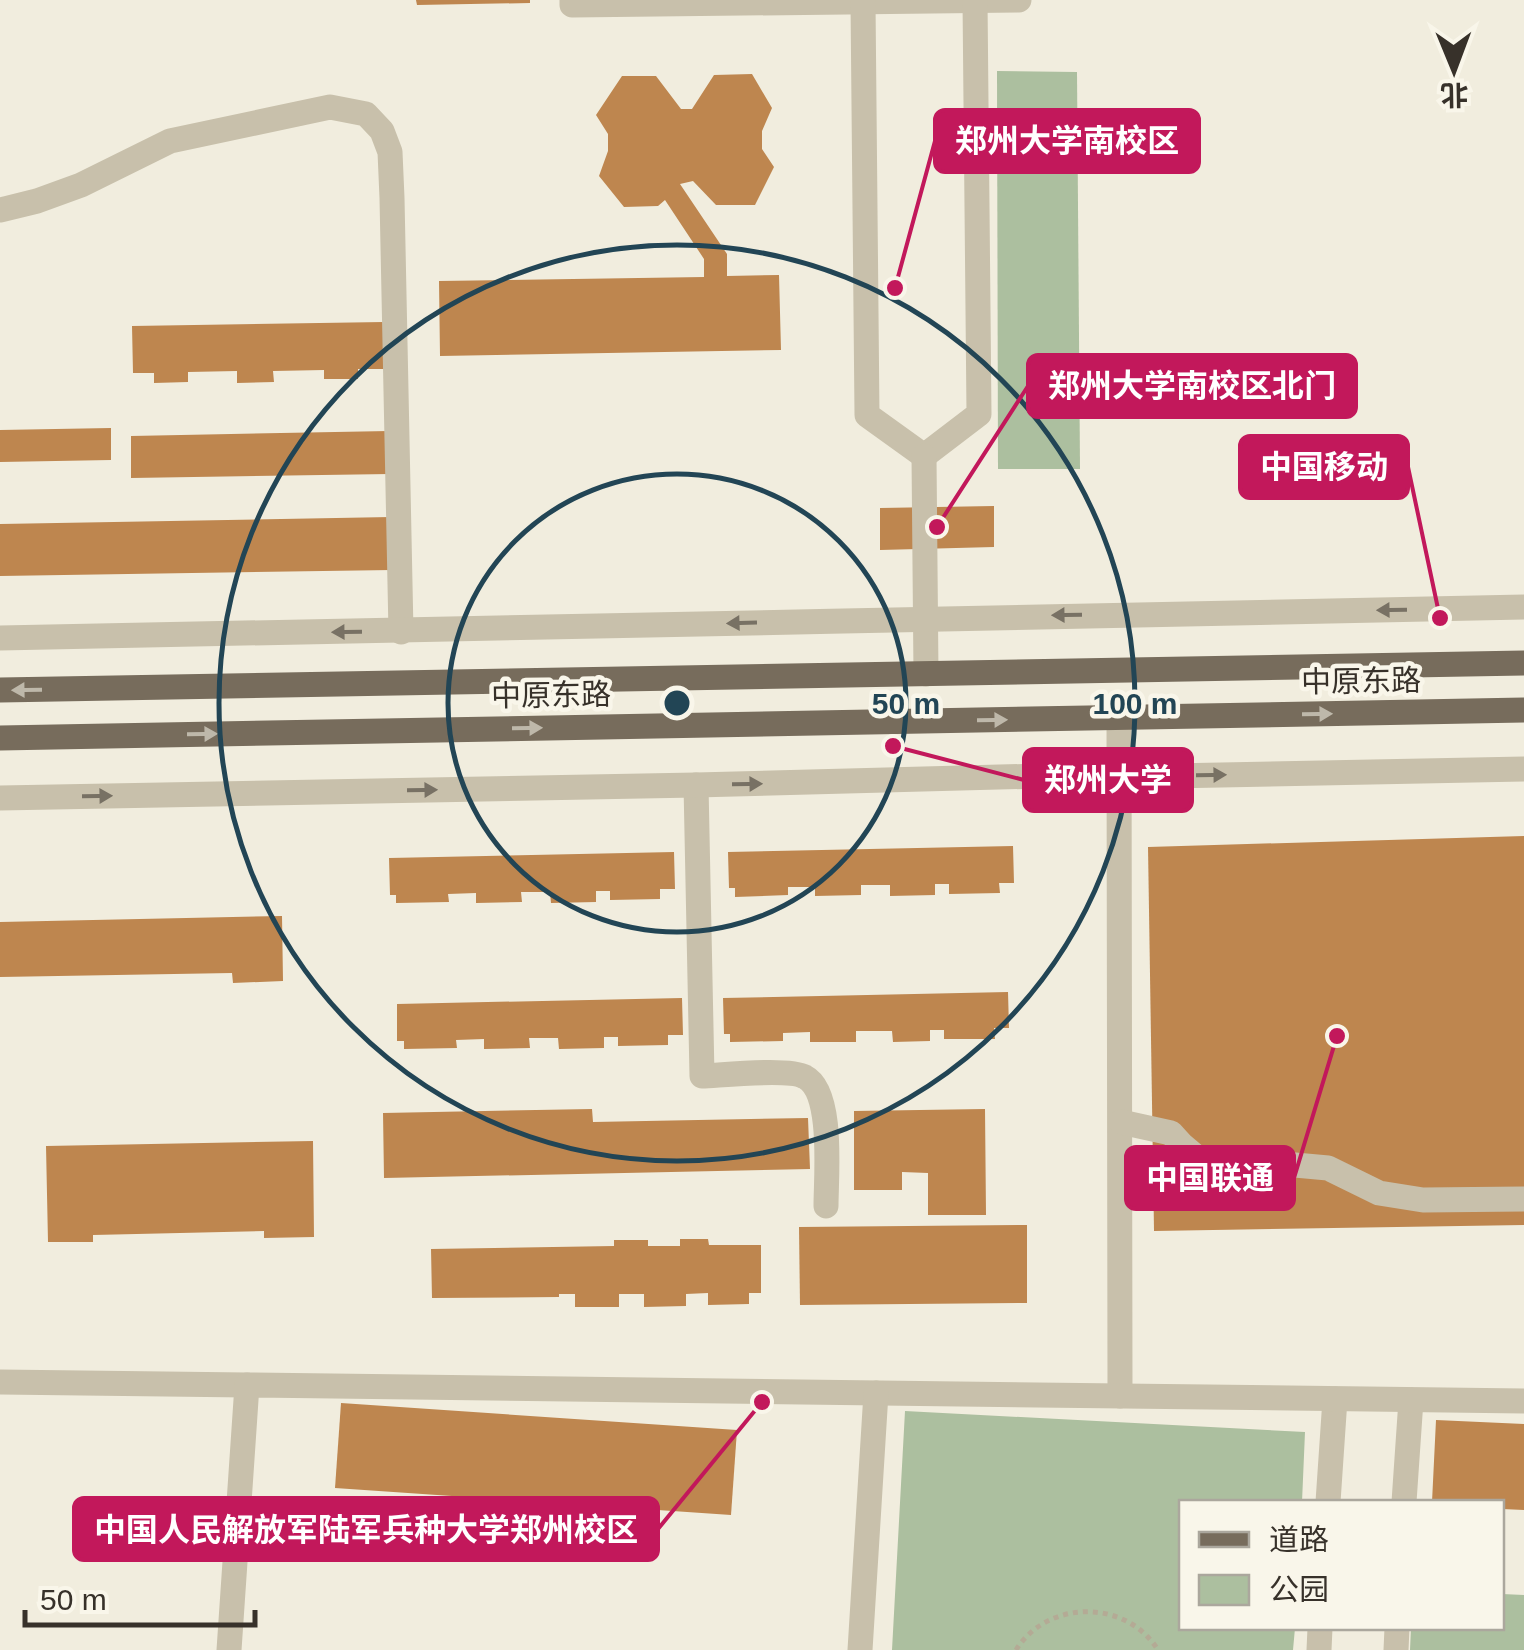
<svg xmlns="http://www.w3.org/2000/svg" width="1524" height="1650" viewBox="0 0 1524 1650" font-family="Helvetica,'Noto Sans SC',sans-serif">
  <rect width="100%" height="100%" fill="#f1edde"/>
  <g fill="#acbf9f">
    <polygon points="997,71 1077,72 1080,469 998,469"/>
    <polygon points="905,1411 1305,1432 1302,1502 1182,1502 1182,1628 1295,1628 1293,1650 892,1650"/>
    <polygon points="1502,1594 1524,1595 1524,1650 1410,1650 1411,1628 1502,1628"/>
  </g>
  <g fill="#be864f">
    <polygon points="416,0 530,0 530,3 417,5"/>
    <polygon points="752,74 772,108 762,131 762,149 774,167 755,205 716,205 693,181 680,184 727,254 727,276 779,275 781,350 440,356 439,281 704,277 704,259 665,200 658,206 624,207 599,176 608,151 608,134 596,115 622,76 656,76 681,109 692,109 714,75"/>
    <polygon points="384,322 385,369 358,369 358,379 324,379 324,370 273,371 274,382 237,383 237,371 188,372 188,382 154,383 154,373 133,373 132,326"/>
    <polygon points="111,428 111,460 0,462 0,430"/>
    <polygon points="389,431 390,474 131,478 131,436"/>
    <polygon points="994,506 994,547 880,550 880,508"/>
    <polygon points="391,517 392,570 0,576 0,524"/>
    <polygon points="1524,836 1524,1225 1154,1231 1148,847"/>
    <polygon points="1013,846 1014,883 999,883 1000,893 949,894 949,884 935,884 935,895 890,896 890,885 861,885 861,895 815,896 815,887 788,887 788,895 735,897 735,888 729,888 728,852"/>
    <polygon points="674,852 675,889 660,889 660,899 610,900 610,891 596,891 596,902 551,903 550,892 521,892 522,902 476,903 476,893 448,894 449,902 396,903 396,895 390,895 389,858"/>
    <polygon points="282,916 283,981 233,983 232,973 0,977 0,922"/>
    <polygon points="1008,992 1009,1028 994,1028 995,1039 944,1039 944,1030 930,1030 930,1041 893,1042 892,1031 856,1031 856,1042 810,1042 810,1032 783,1033 783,1041 730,1042 730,1034 724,1034 723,998"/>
    <polygon points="682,998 683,1035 668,1035 668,1045 618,1046 618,1037 604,1037 604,1048 559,1049 558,1038 529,1038 530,1048 484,1049 484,1039 456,1040 457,1048 404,1049 404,1041 397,1041 397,1004"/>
    <polygon points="592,1109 593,1122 808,1118 810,1169 384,1178 383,1113"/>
    <polygon points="985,1109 986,1215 928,1215 928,1173 902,1172 902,1190 854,1190 854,1111"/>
    <polygon points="313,1141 314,1237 264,1238 264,1231 93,1235 93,1242 48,1242 46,1146"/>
    <polygon points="1027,1225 1027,1303 800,1305 799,1227"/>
    <polygon points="680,1239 708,1239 709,1245 761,1245 761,1293 749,1293 749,1304 708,1305 708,1293 686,1294 686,1306 644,1307 644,1294 619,1294 619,1307 575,1307 575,1294 559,1294 559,1297 432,1298 431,1249 614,1246 614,1240 648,1240 648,1246 680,1246"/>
    <polygon points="341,1403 737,1430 731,1515 335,1488"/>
    <polygon points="1436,1420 1524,1424 1524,1510 1502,1509 1502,1502 1432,1502"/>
  </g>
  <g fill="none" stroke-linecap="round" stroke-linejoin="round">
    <path stroke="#b4aa95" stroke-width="5" stroke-dasharray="5 5" stroke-linecap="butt" d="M1016,1650C1048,1599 1126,1599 1158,1650"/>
    <g stroke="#c8c0ab" stroke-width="25">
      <polyline points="572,0 572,5 1019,0"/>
      <polyline points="863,2 867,415 924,456 979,414 975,0"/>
      <polyline points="0,210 37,201 81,185 170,141 330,107 366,114 382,131 390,152 392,198 401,632"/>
      <polyline points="924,456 926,674"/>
      <path d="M0,638C508,630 1016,616 1524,607"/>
      <polyline points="1119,718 1120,1396"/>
      <path d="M696,785L702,1076C724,1075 789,1068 805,1077C834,1092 826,1176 826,1206"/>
      <polyline points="0,798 696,785 1117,774 1119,777 1524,769"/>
      <polyline points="1121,1122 1171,1133 1181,1144 1207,1166 1295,1165 1328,1168 1379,1193 1423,1200 1524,1199"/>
      <polyline points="0,1382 247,1385"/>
      <polyline points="1328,1502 1335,1399"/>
      <polyline points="1404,1502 1411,1400"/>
      <polyline points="229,1650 247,1385 1524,1401"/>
      <polyline points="860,1650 876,1393"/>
      <polyline points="1319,1650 1320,1628"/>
      <polyline points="1396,1650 1397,1628"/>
    </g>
    <g stroke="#776c5c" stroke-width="25">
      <polyline points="0,690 1524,663"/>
      <polyline points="0,738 1524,710"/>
    </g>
  </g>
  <defs><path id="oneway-solid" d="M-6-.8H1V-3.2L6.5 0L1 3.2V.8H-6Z" transform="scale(2.5)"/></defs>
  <g fill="#787164">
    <use href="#oneway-solid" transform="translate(1392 610) rotate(179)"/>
    <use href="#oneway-solid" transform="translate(1067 615) rotate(179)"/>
    <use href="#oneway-solid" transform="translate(742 623) rotate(178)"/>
    <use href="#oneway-solid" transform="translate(347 632) rotate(179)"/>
    <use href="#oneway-solid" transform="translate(1211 775) rotate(-1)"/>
    <use href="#oneway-solid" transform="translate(747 784) rotate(-1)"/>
    <use href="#oneway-solid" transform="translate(422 790) rotate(-1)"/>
    <use href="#oneway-solid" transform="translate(97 796) rotate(-1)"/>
  </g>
  <g fill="#beb8aa">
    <use href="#oneway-solid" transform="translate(27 690) rotate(179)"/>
    <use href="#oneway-solid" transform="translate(1317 714) rotate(-1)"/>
    <use href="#oneway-solid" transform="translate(992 720) rotate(-1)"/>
    <use href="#oneway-solid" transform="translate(527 728) rotate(-1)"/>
    <use href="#oneway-solid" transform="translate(202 734) rotate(-1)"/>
  </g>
  <g fill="none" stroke="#224555" stroke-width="5">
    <circle cx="677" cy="703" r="229"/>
    <circle cx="677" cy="703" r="458"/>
  </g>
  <g text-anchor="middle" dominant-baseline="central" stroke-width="9" stroke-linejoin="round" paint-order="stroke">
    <g font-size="30" fill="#37312a" stroke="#f9f6ea">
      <text transform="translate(1361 681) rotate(-1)">中原东路</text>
      <text transform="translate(551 695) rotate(-1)">中原东路</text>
    </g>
  </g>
  <circle cx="677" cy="703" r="15" fill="#224555" stroke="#f9f6ea" stroke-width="5"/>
  <g font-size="30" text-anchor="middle" font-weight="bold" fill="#224555" stroke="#f9f6ea" stroke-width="9" stroke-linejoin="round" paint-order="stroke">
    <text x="906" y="714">50 m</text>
    <text x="1135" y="714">100 m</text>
  </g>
  <path fill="none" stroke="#c2185b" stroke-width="4" d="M895 288L935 141M937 527L1028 386M1440 618L1408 467M893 746L1024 780M1337 1036L1294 1178M762 1402L658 1529"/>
  <g fill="#c2185b" stroke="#f9f6ea" stroke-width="4">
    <circle cx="895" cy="288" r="10"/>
    <circle cx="937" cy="527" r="10"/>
    <circle cx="1440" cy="618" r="10"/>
    <circle cx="893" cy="746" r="10"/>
    <circle cx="1337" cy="1036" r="10"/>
    <circle cx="762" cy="1402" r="10"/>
  </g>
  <g fill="#c2185b" stroke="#c2185b" stroke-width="4">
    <rect x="935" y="110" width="264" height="62" rx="10"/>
    <rect x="1028" y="355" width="328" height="62" rx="10"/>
    <rect x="1240" y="436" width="168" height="62" rx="10"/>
    <rect x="1024" y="749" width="168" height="62" rx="10"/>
    <rect x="1126" y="1147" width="168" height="62" rx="10"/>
    <rect x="74" y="1498" width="584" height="62" rx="10"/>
  </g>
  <g font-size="32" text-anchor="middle" font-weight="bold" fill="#fff">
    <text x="1067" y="152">郑州大学南校区</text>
    <text x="1192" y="397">郑州大学南校区北门</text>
    <text x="1324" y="478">中国移动</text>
    <text x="1108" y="791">郑州大学</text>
    <text x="1210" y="1189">中国联通</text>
    <text x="366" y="1541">中国人民解放军陆军兵种大学郑州校区</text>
  </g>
  <rect x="1179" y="1500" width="325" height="130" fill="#f9f6ea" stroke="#aba79d" stroke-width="2.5"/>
  <rect x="1199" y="1532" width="50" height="15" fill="#776c5c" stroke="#aba79d" stroke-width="2.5"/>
  <text x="1269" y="1550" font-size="30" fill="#37312a">道路</text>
  <rect x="1199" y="1575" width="50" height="30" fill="#acbf9f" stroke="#aba79d" stroke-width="2.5"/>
  <text x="1269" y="1600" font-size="30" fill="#37312a">公园</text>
  <g transform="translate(1454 70) rotate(179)" stroke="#f9f6ea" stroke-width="8" paint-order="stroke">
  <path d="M0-8L18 38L0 25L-18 38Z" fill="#37312a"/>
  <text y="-15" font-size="28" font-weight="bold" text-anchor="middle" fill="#37312a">北</text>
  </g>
  <path d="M25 1610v15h230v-15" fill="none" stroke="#37312a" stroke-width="5"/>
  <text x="40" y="1610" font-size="30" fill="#37312a" stroke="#f9f6ea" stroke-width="8" paint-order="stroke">50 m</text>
</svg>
